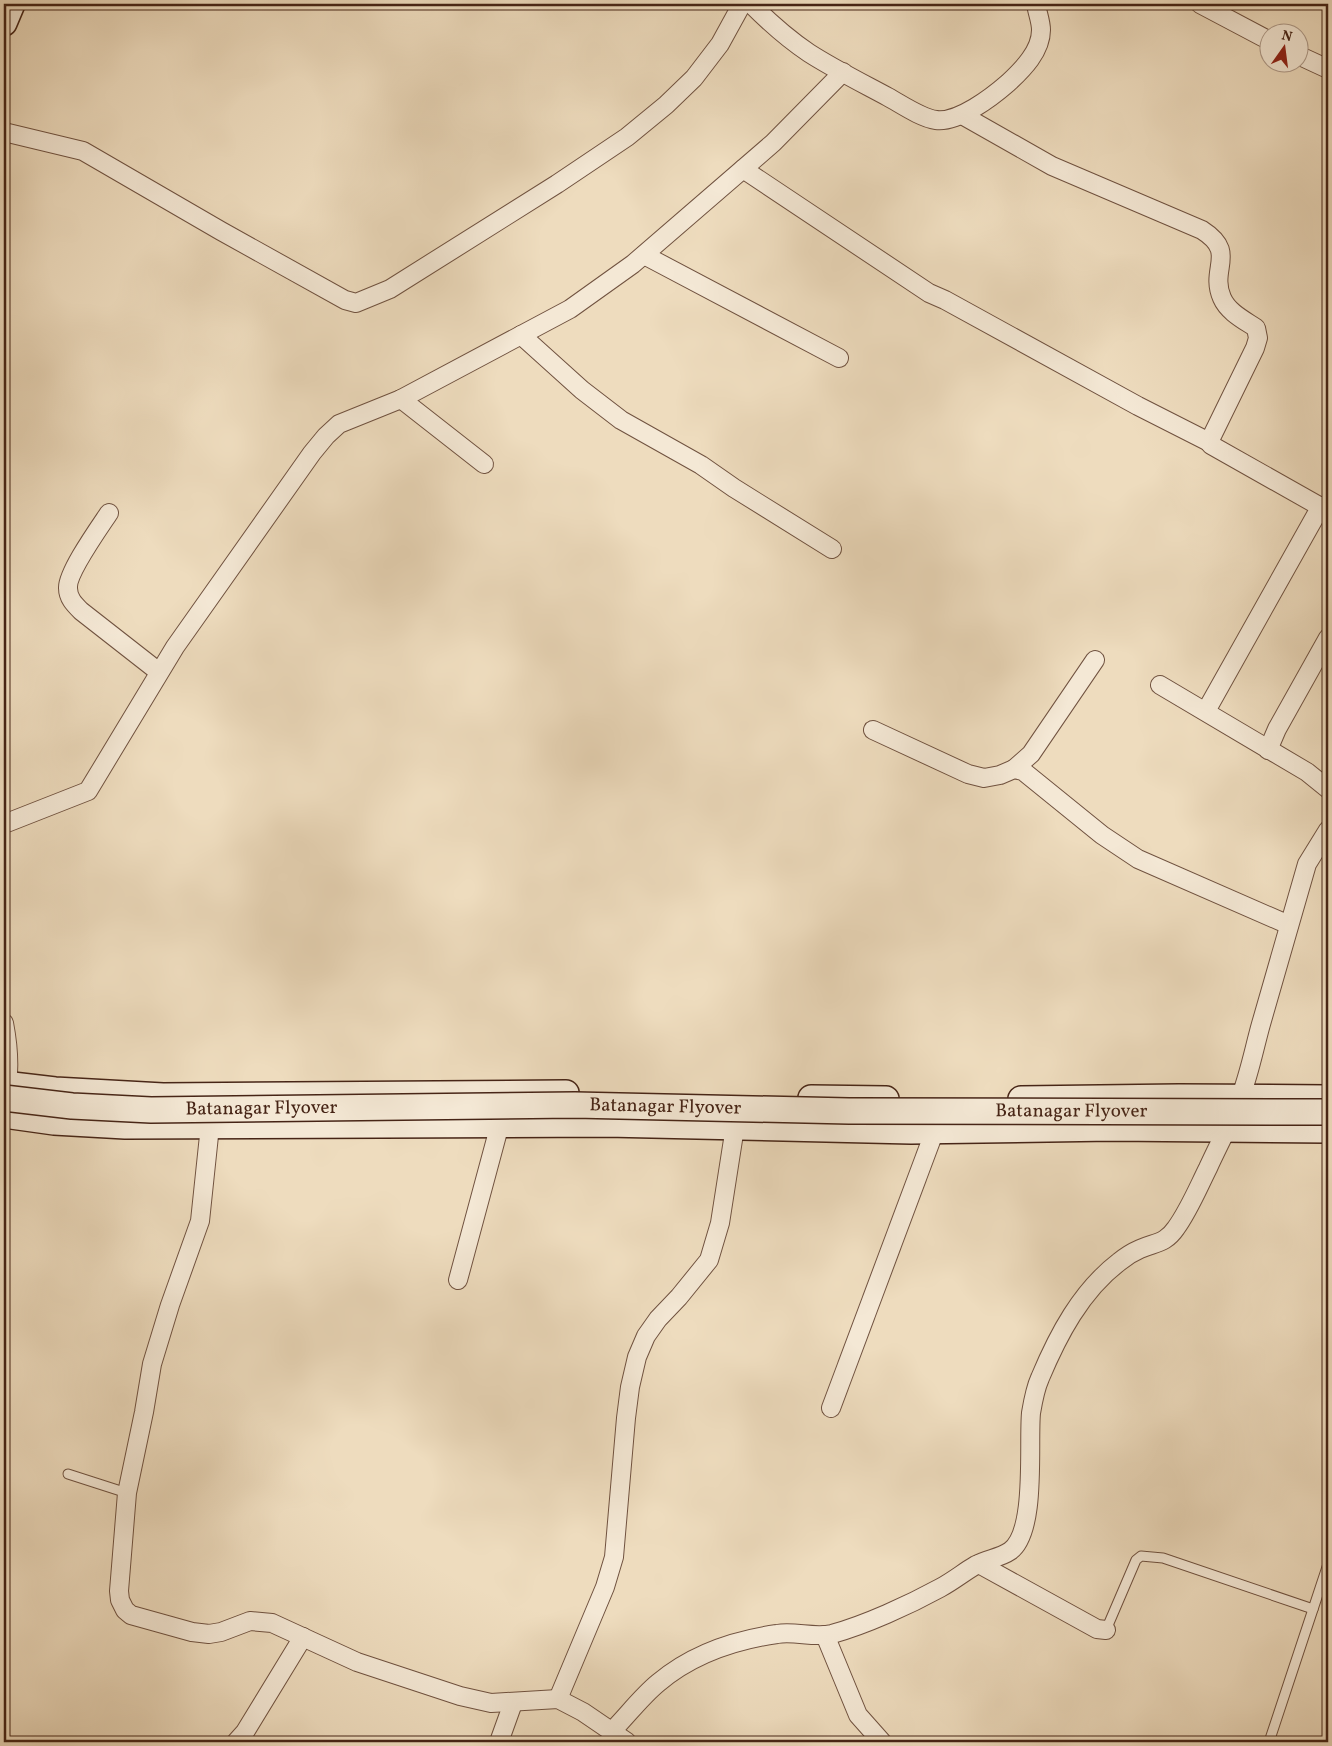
<svg xmlns="http://www.w3.org/2000/svg" width="1332" height="1746" viewBox="0 0 1332 1746" font-family="Vollkorn,serif">
  <rect width="100%" height="100%" fill="#eedcbe"/>
  <filter id="stains"><feTurbulence type="fractalNoise" baseFrequency=".004" numOctaves="4"/><feColorMatrix values="0 0 0 0 .2 0 0 0 0 .09 0 0 0 0 .02 0 0 0 .5 -.17"/></filter>
  <radialGradient id="worn" r=".72"><stop offset=".6" stop-color="#630" stop-opacity="0"/><stop offset="1" stop-color="#630" stop-opacity=".3"/></radialGradient>
  <g fill="none" stroke-linecap="round" stroke-linejoin="round">
    <defs>
      <g id="lane">
        <polyline points="68,1474 127,1493"/>
        <polyline points="1106,1630 1136,1560 1141,1556 1163,1558 1313,1609"/>
        <polyline points="1269,1742 1328,1564"/>
      </g>
      <g id="street">
        <path d="M751,4C768,21 788,39 809,53C834,69 862,83 888,97C901,104 921,118 936,120C958,123 992,97 1008,83C1023,69 1041,51 1041,30C1041,21 1037,12 1036,4"/>
        <polyline points="1200,4 1270,41"/>
        <polyline points="1300,56 1328,69"/>
        <path d="M962,115L1052,166L1202,230C1238,253 1209,268 1222,298C1228,312 1244,320 1256,328L1258,338L1255,348L1209,442L1211,445L1328,511"/>
        <polyline points="4,132 83,151 221,231 345,300 356,303 390,289 557,184 627,137 666,105 694,78 720,44 742,4"/>
        <polyline points="743,169 929,293 945,300 1138,406 1209,442"/>
        <polyline points="644,255 839,358"/>
        <polyline points="521,335 582,390 621,420 701,465 734,488 832,549"/>
        <polyline points="401,399 484,464"/>
        <path d="M109,513C99,528 67,573 68,588C68,598 74,604 81,611L159,672"/>
        <polyline points="1160,685 1307,772 1328,789"/>
        <polyline points="1206,711 1321,506"/>
        <polyline points="873,730 968,774 984,778 1000,775 1014,769 1023,771 1102,835 1138,859 1289,925"/>
        <polyline points="1268,750 1277,729 1328,638"/>
        <polyline points="1014,769 1031,754 1095,660"/>
        <polyline points="4,824 88,791 175,647 312,453 326,436 339,424 401,399 570,309 633,264 773,143 843,72"/>
        <path d="M4,1023C8,1044 10,1063 7,1084"/>
        <polyline points="210,1126 200,1221 170,1305 152,1364 144,1412 127,1493 119,1591 120,1600 125,1610 131,1615 192,1632 209,1634 221,1632 250,1621 272,1623 357,1662 460,1696 491,1703 558,1699 583,1712 627,1742"/>
        <polyline points="458,1280 500,1124"/>
        <polyline points="831,1408 935,1130"/>
        <polyline points="979,1564 1097,1629 1106,1630"/>
        <polyline points="825,1635 858,1715 882,1742"/>
        <polyline points="558,1699 605,1587 614,1557 626,1418 630,1387 637,1357 646,1336 658,1319 679,1297 709,1260 720,1223 735,1127"/>
        <path d="M611,1732C627,1716 641,1697 658,1683C691,1655 735,1640 777,1634C795,1631 814,1638 832,1634C865,1625 909,1605 940,1588C953,1581 964,1572 976,1565C987,1559 1000,1558 1010,1551C1037,1532 1028,1444 1031,1413C1033,1401 1035,1389 1040,1378C1058,1335 1081,1291 1119,1262C1125,1257 1133,1252 1140,1249C1156,1242 1165,1244 1176,1228C1189,1210 1198,1188 1208,1168C1218,1146 1230,1124 1239,1101C1249,1076 1254,1049 1261,1024C1277,970 1292,917 1307,864L1328,830"/>
        <polyline points="236,1742 245,1732 303,1637"/>
        <polyline points="499,1742 513,1703"/>
      </g>
      <g id="secondary">
        <polyline points="4,23 12,4"/>
        <polyline points="4,1084 55,1090 163,1096 566,1093"/>
        <polyline points="811,1098 886,1099"/>
        <polyline points="1021,1099 1179,1097 1328,1098"/>
        <polyline points="4,1115 54,1122 125,1126 607,1124 911,1131 1112,1128 1328,1130"/>
      </g>
    </defs>
    <use href="#lane" stroke="#705240" stroke-width="11"/>
    <use href="#street" stroke="#705240" stroke-width="20"/>
    <use href="#secondary" stroke="#462416" stroke-width="28"/>
    <use href="#lane" stroke="#f4e8d5" stroke-width="9"/>
    <use href="#street" stroke="#f4e8d5" stroke-width="18"/>
    <use href="#secondary" stroke="#f4e8d5" stroke-width="25"/>
    <defs>
      <g id="secondary-bridge">
        <path id="s1" d="M4,1098L72,1106L151,1110L575,1105L849,1111L1328,1112"/>
      </g>
    </defs>
    <use href="#secondary-bridge" stroke="#462416" stroke-width="28" stroke-linecap="butt"/>
    <use href="#secondary-bridge" stroke="#f4e8d5" stroke-width="25"/>
  </g>
  <g text-anchor="middle" dominant-baseline="central" stroke-width="5" stroke-linejoin="round" paint-order="stroke">
    <g font-size="19" fill="#462416" stroke="#f4e8d5">
      <text stroke="none"><textPath href="#s1" startOffset="662">Batanagar Flyover</textPath></text>
      <text stroke="none"><textPath href="#s1" startOffset="258">Batanagar Flyover</textPath></text>
      <text stroke="none"><textPath href="#s1" startOffset="1068">Batanagar Flyover</textPath></text>
    </g>
  </g>
  <rect width="1332" height="1746" fill="none" stroke="#eedcbe" stroke-width="20"/>
  <rect x="5" y="5" width="1322" height="1736" fill="none" stroke="#462416" stroke-width="2.5"/>
  <rect x="10" y="10" width="1312" height="1726" fill="none" stroke="#462416"/>
  <g transform="translate(1284 48) rotate(14)"><circle r="24" fill="#f4e8d5" stroke="#ae9a89"/>
  <path d="M0-4L9 19L0 12L-9 19Z" fill="#8f2418"/>
  <text y="-8" font-size="14" font-weight="bold" text-anchor="middle" fill="#462416">N</text>
  </g>
  <rect width="100%" height="100%" filter="url(#stains)"/>
  <rect width="100%" height="100%" fill="url(#worn)"/>
</svg>
